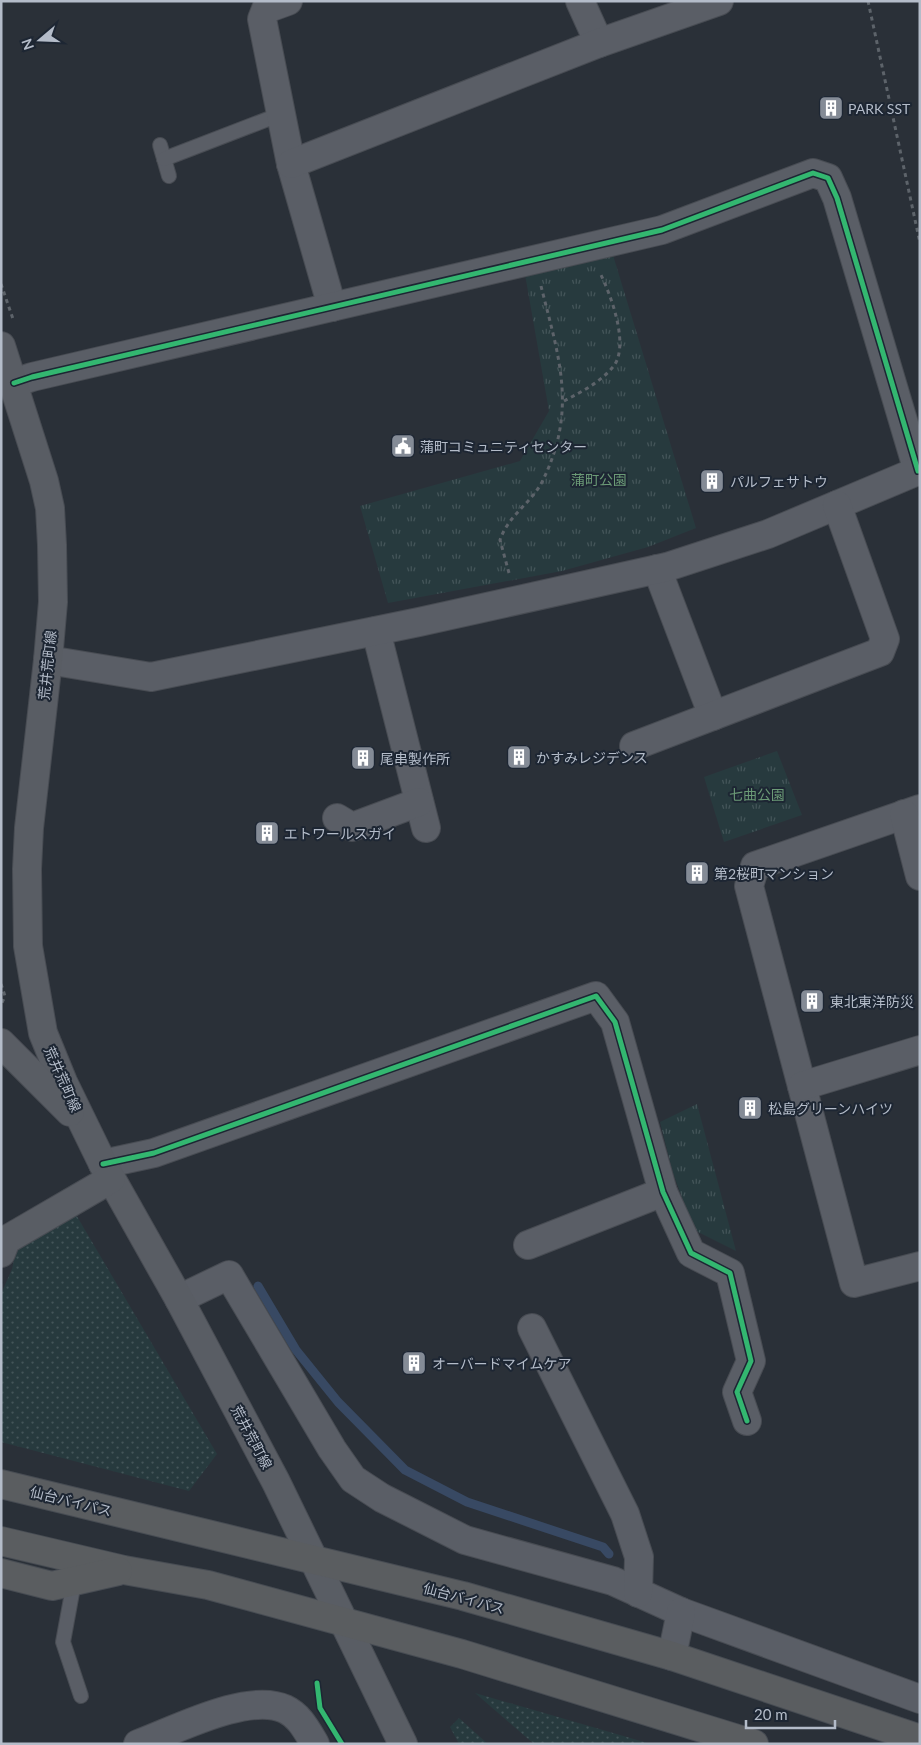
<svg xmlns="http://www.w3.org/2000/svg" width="921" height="1745" viewBox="0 0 921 1745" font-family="Lato,'Noto Sans JP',sans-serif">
  <defs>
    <pattern id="grass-dots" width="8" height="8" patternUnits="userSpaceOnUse" patternTransform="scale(1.25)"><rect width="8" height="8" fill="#273a3e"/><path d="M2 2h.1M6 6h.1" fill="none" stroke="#445559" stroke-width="1.8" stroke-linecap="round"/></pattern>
    <pattern id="park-tufts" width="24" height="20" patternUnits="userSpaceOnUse" patternTransform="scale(1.25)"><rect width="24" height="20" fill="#273a3e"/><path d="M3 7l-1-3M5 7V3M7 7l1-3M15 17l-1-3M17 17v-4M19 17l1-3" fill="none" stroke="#445559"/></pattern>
  </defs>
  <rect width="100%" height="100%" fill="#2a3038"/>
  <g fill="url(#grass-dots)">
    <polygon points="75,1213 217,1454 189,1491 1,1442 1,1294 12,1269 17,1247"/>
    <polygon points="475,1693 651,1744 534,1744"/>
    <polygon points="459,1718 488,1744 459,1744 450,1727"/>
  </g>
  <g fill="url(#park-tufts)">
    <polygon points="609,242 696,528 648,547 562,571 388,603 360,506 520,461 549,411 523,263"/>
    <polygon points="777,751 802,815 724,842 704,777"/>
    <polygon points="697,1104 736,1251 694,1230 673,1173 660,1122"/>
  </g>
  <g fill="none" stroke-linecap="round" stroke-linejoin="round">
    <polyline stroke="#384963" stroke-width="9" points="258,1286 296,1350 338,1402 405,1470 467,1502 603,1547 609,1554"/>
    <defs>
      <g id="lane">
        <polyline points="160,145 169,176"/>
        <polyline points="164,159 281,114"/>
        <polyline points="74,1582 63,1642 81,1696"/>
      </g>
      <g id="street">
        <polyline points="288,1 266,9 262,19 291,164 332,307"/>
        <polyline points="580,1 599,43"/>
        <polyline points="291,164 599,43 719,1"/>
        <polyline points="14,383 32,377 662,230 813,173 828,178 837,198 918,471"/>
        <polyline points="657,569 713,716"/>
        <polyline points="376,631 426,828"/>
        <polyline points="48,660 151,677 419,622 667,567 768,534 920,470"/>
        <polyline points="634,746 880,652 885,639 837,505"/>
        <polyline points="920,809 755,866 749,886 854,1283 920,1266"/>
        <polyline points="904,814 920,876"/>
        <polyline points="337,818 352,827 419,802"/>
        <polyline points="802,1086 920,1050"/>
        <polyline points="103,1164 154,1153 596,996 615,1022 663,1192 691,1253 730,1273 751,1361 737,1392 747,1421"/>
        <polyline points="528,1245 663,1192"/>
        <polyline points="179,1299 229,1275 332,1449 353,1479 382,1498 465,1540 613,1581 681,1612 920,1699"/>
        <polyline points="532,1328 625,1514 639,1557 638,1593"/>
        <polyline points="672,1656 681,1612"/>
        <path d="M138,1744C176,1730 248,1692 285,1709C300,1716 307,1731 315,1744"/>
      </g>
      <g id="secondary">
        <polyline points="1,346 44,481 50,508 52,545 53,602 48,660 29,828 27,869 28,946 43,1033 63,1082 103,1164 179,1299 276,1482 403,1744"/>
        <polyline points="1,1043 70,1112"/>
        <polyline points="1,1253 6,1240 111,1179"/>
      </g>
      <g id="highway">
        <polyline points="1,1484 463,1596 672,1656 920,1739"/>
        <polyline points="1,1541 124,1570 208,1585 462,1654 754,1744"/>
        <polyline points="1,1573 52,1586 118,1571"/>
      </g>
    </defs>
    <use href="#lane" stroke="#484c53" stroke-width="16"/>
    <use href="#street" stroke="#484c53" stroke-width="30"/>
    <use href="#secondary" stroke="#484c53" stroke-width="30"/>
    <use href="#highway" stroke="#474c53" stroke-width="30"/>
    <g stroke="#5d636a" stroke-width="3" stroke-dasharray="4 4" stroke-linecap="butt">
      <polyline points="868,1 920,243"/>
      <polyline points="1,284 13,319"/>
      <path d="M564,401C581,392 599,383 612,368C631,348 611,295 600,273"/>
      <path d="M509,573L500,540C508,516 531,503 542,482C578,410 559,358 541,286"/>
      <polyline points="1,984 5,996 1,1005"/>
      <polyline points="317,1683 319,1697"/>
    </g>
    <use href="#lane" stroke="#5a5e66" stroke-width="14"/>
    <use href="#street" stroke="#5a5e66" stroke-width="28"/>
    <use href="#secondary" stroke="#595d64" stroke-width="28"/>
    <use href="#highway" stroke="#5a5d60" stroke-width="28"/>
    <defs>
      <g id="cycleway">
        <polyline points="14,383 32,377 662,230 813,173 828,178 837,198 918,471"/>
        <polyline points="103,1164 154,1153 596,996 615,1022 663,1192 691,1253 730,1273 751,1361 737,1392 747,1421"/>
        <polyline points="317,1683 320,1708 342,1744"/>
      </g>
    </defs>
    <use href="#cycleway" stroke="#1d2633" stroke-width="8"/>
    <use href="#cycleway" stroke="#33b770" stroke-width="5"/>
  </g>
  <defs>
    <symbol id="building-square" viewBox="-11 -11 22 22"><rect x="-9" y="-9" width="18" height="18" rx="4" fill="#848b96" stroke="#1d2633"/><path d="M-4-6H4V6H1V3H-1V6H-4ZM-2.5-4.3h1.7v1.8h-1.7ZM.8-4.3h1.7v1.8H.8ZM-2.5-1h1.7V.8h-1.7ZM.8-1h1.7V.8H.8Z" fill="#fff"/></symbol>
    <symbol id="civic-square" viewBox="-11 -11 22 22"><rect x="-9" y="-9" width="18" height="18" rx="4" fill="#848b96" stroke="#1d2633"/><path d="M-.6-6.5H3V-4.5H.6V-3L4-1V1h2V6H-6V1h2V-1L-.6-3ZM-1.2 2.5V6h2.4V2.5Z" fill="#fff"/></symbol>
  </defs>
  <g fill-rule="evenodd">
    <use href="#building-square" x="817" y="94" width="28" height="28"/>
    <use href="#civic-square" x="389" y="432" width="28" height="28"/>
    <use href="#building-square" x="698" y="467" width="28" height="28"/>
    <use href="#building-square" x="505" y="743" width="28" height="28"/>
    <use href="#building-square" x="349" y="744" width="28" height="28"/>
    <use href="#building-square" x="253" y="819" width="28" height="28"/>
    <use href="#building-square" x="683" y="859" width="28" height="28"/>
    <use href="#building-square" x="798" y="987" width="28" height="28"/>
    <use href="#building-square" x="736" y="1094" width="28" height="28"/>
    <use href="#building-square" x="400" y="1349" width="28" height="28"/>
  </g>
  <g text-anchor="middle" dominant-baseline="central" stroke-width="4" stroke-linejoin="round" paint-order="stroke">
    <g font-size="14" fill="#b4bcc9" stroke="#1d2633" text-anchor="start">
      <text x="848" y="108">PARK SST</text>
      <text x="420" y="446">蒲町コミュニティセンター</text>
      <text x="730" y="481">パルフェサトウ</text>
      <text x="536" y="757">かすみレジデンス</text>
      <text x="380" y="758">尾串製作所</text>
      <text x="284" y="833">エトワールスガイ</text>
      <text x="714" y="873">第2桜町マンション</text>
      <text x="830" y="1001">東北東洋防災</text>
      <text x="768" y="1108">松島グリーンハイツ</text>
      <text x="432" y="1363">オーバードマイムケア</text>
    </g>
    <g font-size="14" fill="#6b9a76" stroke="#1d2633">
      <text x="599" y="479">蒲町公園</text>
      <text x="757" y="794">七曲公園</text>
    </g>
    <g font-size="14" fill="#b4bcc9" stroke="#1d2633">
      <text transform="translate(47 665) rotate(-84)">荒井荒町線</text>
      <text transform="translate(63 1079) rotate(66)">荒井荒町線</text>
      <text transform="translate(252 1437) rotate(62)">荒井荒町線</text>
      <text transform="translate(71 1501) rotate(14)">仙台バイパス</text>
      <text transform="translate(464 1598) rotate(15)">仙台バイパス</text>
    </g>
  </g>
  <rect width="921" height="1745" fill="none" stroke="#b4bcc9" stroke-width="5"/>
  <g transform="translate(40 40) rotate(251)" stroke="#1d2633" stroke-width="4" paint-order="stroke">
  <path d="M0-4L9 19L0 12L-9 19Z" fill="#b4bcc9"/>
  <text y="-8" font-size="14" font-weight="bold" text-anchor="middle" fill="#b4bcc9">N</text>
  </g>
  <path d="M746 1720v8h89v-8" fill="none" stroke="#b4bcc9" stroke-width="2.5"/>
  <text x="754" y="1720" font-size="15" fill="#b4bcc9" stroke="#1d2633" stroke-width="4" paint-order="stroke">20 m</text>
</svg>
